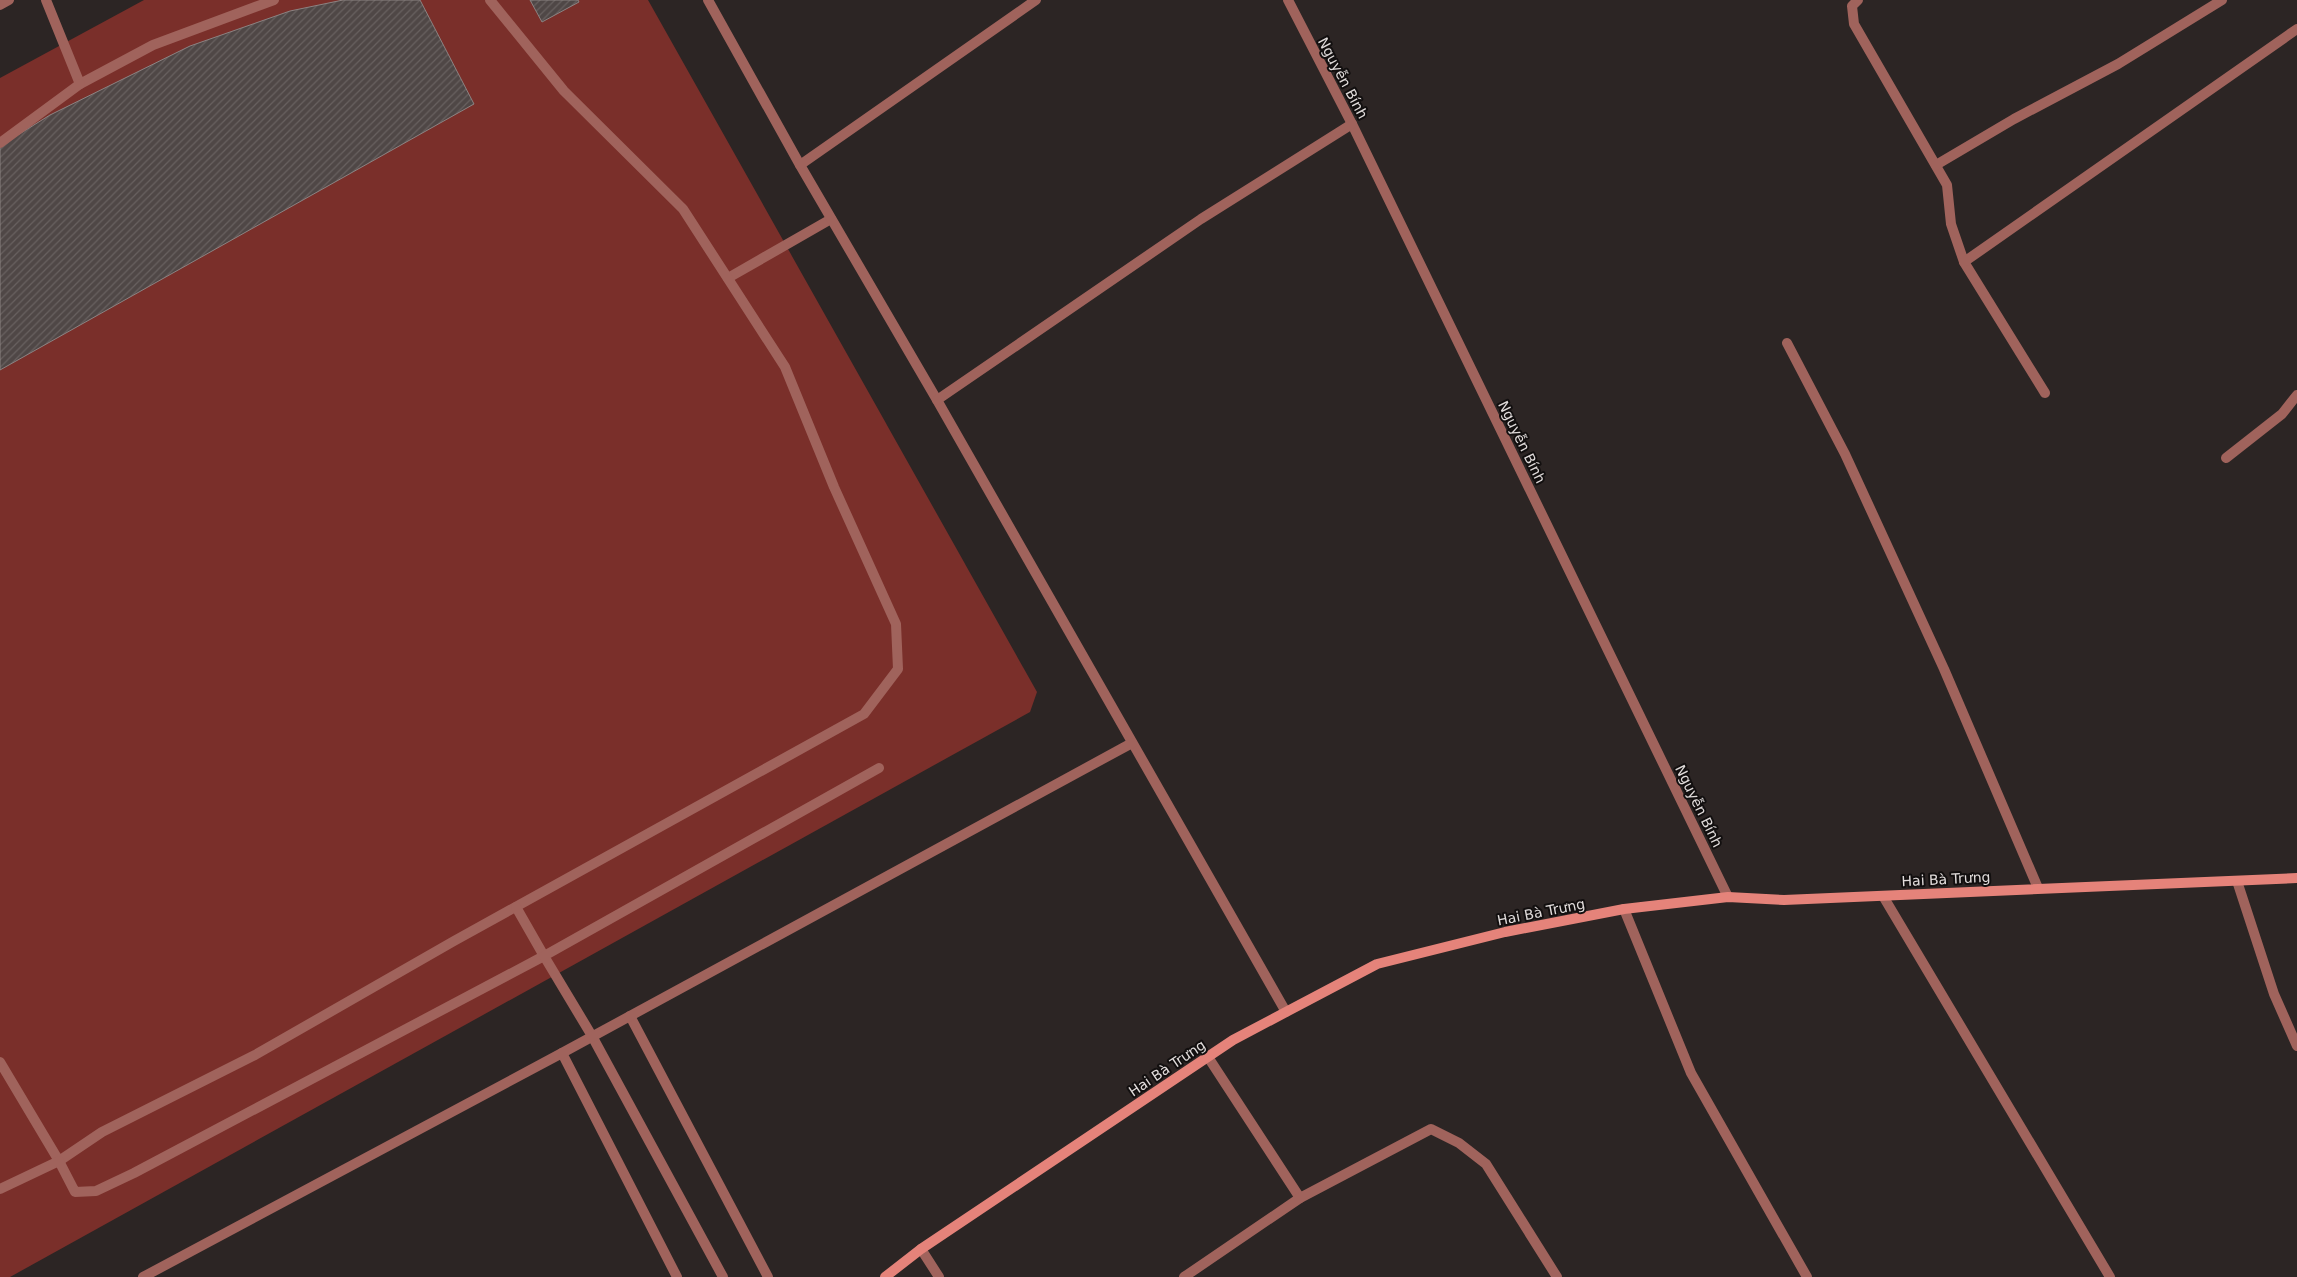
<svg xmlns="http://www.w3.org/2000/svg" width="2297" height="1277" viewBox="0 0 2297 1277" font-family="'DejaVu Sans',sans-serif">
  <defs>
    <pattern id="building-hatch" width="6" height="6" patternUnits="userSpaceOnUse" patternTransform="scale(1.25)"><rect width="6" height="6" fill="#4f4746"/><path d="M-1 1l2-2M0 6l6-6M5 7l2-2" fill="none" stroke="#686160"/></pattern>
  </defs>
  <rect width="100%" height="100%" fill="#2c2524"/>
  <polygon fill="#7a2f2a" points="144,0 648,0 1037,692 1030,712 10,1277 0,1277 0,78"/>
  <g fill="url(#building-hatch)" stroke="#8c8382">
    <polygon points="343,0 420,0 474,104 0,370 0,146 50,115 190,46 290,11"/>
    <polygon points="530,0 578,0 579,2 542,22"/>
  </g>
  <g fill="none" stroke-linecap="round" stroke-linejoin="round">
    <g stroke="#a0635c" stroke-width="10">
      <polyline points="46,0 80,84 153,45 274,0"/>
      <polyline points="0,143 80,84"/>
      <polyline points="728,278 831,219"/>
      <polyline points="2226,458 2282,414 2297,395"/>
      <polyline points="1208,1057 1300,1198"/>
      <polyline points="0,1062 59,1161 102,1132 255,1055 454,941 864,714 898,669 896,624 834,487 785,367 683,209 564,91 490,0"/>
      <polyline points="0,1189 59,1161 75,1192 96,1191 134,1173 544,956 516,907"/>
      <polyline points="723,1277 592,1036 544,956 879,768"/>
      <polyline points="1184,1277 1300,1198 1431,1129 1459,1143 1486,1164 1557,1277"/>
    </g>
    <g stroke="#a0635c" stroke-width="10">
      <polyline points="708,0 800,165 937,400 1286,1012"/>
      <polyline points="1288,0 1352,124 1728,897"/>
      <polyline points="1858,0 1852,6 1854,24 1947,185 1951,224 1964,262 2045,393"/>
      <polyline points="0,5 9,0"/>
      <polyline points="800,165 1036,0"/>
      <polyline points="1936,165 2014,119 2118,64 2222,0"/>
      <polyline points="1964,262 2297,29"/>
      <polyline points="1787,343 1845,454 1944,669 2038,888"/>
      <polyline points="937,400 1201,219 1352,124"/>
      <polyline points="2237,881 2274,994 2297,1046"/>
      <polyline points="1883,896 2110,1277"/>
      <polyline points="1624,909 1691,1073 1807,1277"/>
      <polyline points="630,1016 768,1277"/>
      <polyline points="562,1053 677,1277"/>
      <polyline points="921,1249 939,1277"/>
      <polyline points="143,1277 562,1053 1132,743"/>
    </g>
    <polyline stroke="#e5837a" stroke-width="10" points="885,1277 921,1249 1233,1040 1377,964 1505,932 1624,909 1728,897 1784,900 2297,878"/>
  </g>
  <g text-anchor="middle" dominant-baseline="central" stroke-width="4" stroke-linejoin="round" paint-order="stroke">
    <g font-size="14" fill="#e1dcdb" stroke="#120f0f">
      <text transform="translate(1343 78) rotate(62)">Nguyễn Bính</text>
      <text transform="translate(1522 442) rotate(64)">Nguyễn Bính</text>
      <text transform="translate(1699 806) rotate(64)">Nguyễn Bính</text>
      <text transform="translate(1946 879) rotate(-3)">Hai Bà Trưng</text>
      <text transform="translate(1541 912) rotate(-11)">Hai Bà Trưng</text>
      <text transform="translate(1167 1068) rotate(-34)">Hai Bà Trưng</text>
    </g>
  </g>
</svg>
